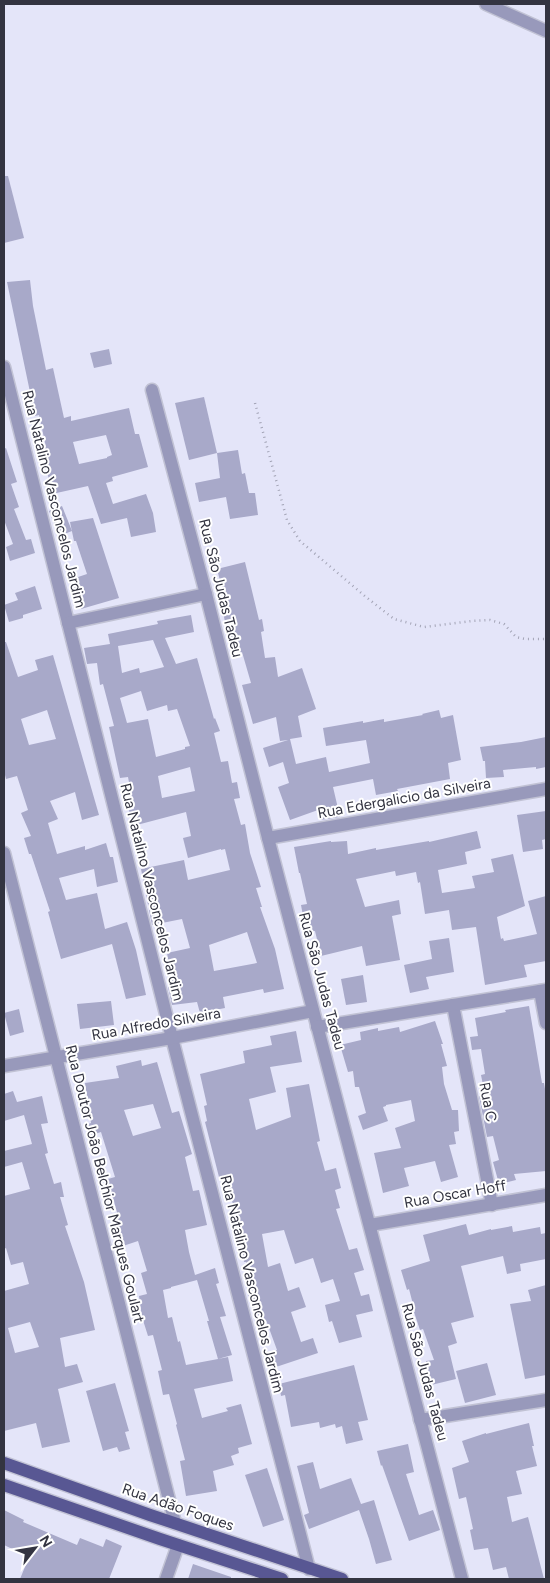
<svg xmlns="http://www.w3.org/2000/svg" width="550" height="1583" viewBox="0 0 550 1583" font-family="Figtree,sans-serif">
  <rect width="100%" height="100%" fill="#e4e5f9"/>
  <g fill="#a8a9c9" fill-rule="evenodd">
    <polygon points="4,176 8,176 24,238 4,243"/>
    <path d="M30,280L33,306L46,370L53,368L64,418L71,416V421L129,408L135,434H139L148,467L112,477L113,481L106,483L113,504L146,494L153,513L156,532L131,537L127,518L101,524L88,486L52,494L47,471H49L42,448L46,447L39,415L35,416L7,282ZM106,435L112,455L107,457V458L79,464L73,442Z"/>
    <polygon points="109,349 112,364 94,368 90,353"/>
    <polygon points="204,397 217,453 189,460 175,403"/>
    <polygon points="6,448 17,482 11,484 19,507 14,509 26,540 31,539 35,553 10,561 6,547 13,544 4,520 4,449"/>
    <polygon points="238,450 242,474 245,473 249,493 255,493 258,515 230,519 226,497 199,502 195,483 220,478 217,453"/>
    <polygon points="62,506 72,531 59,536 49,511"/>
    <polygon points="93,518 119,598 81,609 72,579 87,574 76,541 74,541 70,522"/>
    <polygon points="245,562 259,620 262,619 264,631 261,632 265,658 275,657 278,677 302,668 316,709 298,716 302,737 290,739 296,764 326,757 329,772 370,763 366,740 326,746 323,728 363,721 363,723 384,719 384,722 423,715 422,714 439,710 441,718 453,715 461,760 448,763 450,779 397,789 398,791 376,795 373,779 333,787 340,817 320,820 318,810 290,820 278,787 289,783 283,762 269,767 263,748 288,740 280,741 276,717 253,724 242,685 251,683 242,652 240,653 237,636 228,638 221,601 225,600 217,569"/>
    <polygon points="35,586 42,609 23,615 23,618 9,622 4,605 18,600 15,593"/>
    <path d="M191,615L194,632L165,638L176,664L197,658L214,719L215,718L220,731L214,733L221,762L228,761L232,783L237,782L240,798L234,799L241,825L245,824L250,853L261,887L256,888L262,907H260L275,949L284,989L264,993L263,989L223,997L225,1008L200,1013L197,1002L172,1005L168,987L173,986L167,953L190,948L182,919L152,925L141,869L184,860L188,880L230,870L225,849L221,850V849L188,858L183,838L191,836L186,812L133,826L129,810L134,809L128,777L120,778L109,727L114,726L103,684L100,685L97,663L87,664L84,648L110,644L108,634L158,624L157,621ZM153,640L164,667L140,673L139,668L122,673L118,646ZM141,691L147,711L167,705L168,711L177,709L190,746L185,747V749L156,757L148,719L127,723L120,698ZM190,767L195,791L162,798L158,776ZM247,932L257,963L214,971L209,945Z"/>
    <path d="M4,642H6L18,677L38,670L35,660L53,655L99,815L82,820L75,792L50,801L58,819L48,823L57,854L85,846V850L106,843L110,857H113L118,882L97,887L94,869L59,878L66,900L97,893L105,929L127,922L136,950L146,995L126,999L112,944L61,959L48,912L50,911L31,854H29L24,838L31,836L21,813L28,810L17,776L6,779L4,771ZM47,710L56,739L29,745L21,719Z"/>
    <polygon points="546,737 546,767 536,769 536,767 503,770 504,777 486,778 485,761 483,761 480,747 521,742"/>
    <polygon points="546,811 546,839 542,840 543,849 523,852 517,815"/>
    <polygon points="477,831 481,848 465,852 467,864 438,870 442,893 475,888 472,876 494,872 491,859 513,854 525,906 497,917 501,939 503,938 504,941 537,934 528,901 546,896 546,961 524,965 527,977 485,985 476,927 452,930 449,910 425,914 420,882 418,883 416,872 396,876 395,871 356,879 365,907 399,900 401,914 392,916 400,960 366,966 362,946 321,956 315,931 306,932 301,905 307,904 300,873 299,873 294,847 331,841 331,842 347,841 348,854 376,848 376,850 429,841 429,842"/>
    <polygon points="449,938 454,972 426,977 429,989 410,993 404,965 432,959 429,941"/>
    <polygon points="363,975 367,1002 346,1005 341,979"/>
    <polygon points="111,1001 114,1025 80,1029 77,1004"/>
    <polygon points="529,1006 542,1083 544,1083 546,1095 546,1171 514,1174 516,1180 499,1184 493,1162 499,1160 493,1136 487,1137 479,1096 485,1095 481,1075 485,1074 481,1049 472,1050 470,1037 478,1036 475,1018 506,1012 505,1010"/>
    <polygon points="19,1009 24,1032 10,1036 4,1013"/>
    <polygon points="435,1021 443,1044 441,1044 447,1066 442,1067 444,1084 452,1110 458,1110 459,1131 454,1132 456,1144 449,1145 458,1177 441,1182 435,1161 404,1168 409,1186 383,1193 374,1153 401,1148 395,1128 415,1121 411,1100 386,1105 386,1106 383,1107 388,1121 363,1130 358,1116 366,1113 359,1087 355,1087 353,1071 348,1072 340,1045 361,1040 360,1032 378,1028 378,1031 399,1027 400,1032"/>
    <polygon points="296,1031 302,1062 270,1067 276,1092 249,1099 256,1130 291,1117 286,1088 309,1084 320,1141 317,1142 325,1171 336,1168 341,1188 335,1190 340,1208 336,1209 349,1250 357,1248 364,1270 354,1273 361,1296 369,1294 373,1311 356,1315 362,1337 339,1343 332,1321 329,1322 325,1305 340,1301 333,1279 321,1283 313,1258 295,1264 284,1230 262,1234 268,1267 280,1263 288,1291 299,1287 306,1307 291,1312 301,1342 313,1338 318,1353 273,1368 268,1353 277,1350 266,1320 258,1323 248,1294 255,1291 246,1262 244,1262 240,1237 238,1238 234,1222 237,1221 226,1176 219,1177 205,1122 207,1121 204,1106 207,1105 200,1074 245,1063 243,1051 272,1045 270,1036"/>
    <path d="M141,1060L142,1066L157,1062L172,1113L179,1111L192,1154L185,1157L193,1191L199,1190L207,1225L185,1230L189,1252L195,1275L215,1268L219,1283L216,1284L226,1316L220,1317L232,1355L218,1359L228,1357L233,1381L194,1389L202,1418L228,1411L226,1408L241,1404L252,1444L238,1448L239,1453L231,1456L234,1465L213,1471L217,1491L186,1496L180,1461L185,1460L176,1425L177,1424L169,1394L163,1395L158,1371L162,1370L153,1335L148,1336L142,1317L139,1296L147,1294L141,1273L147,1271L138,1241L123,1246L114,1217L118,1216L108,1179L115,1177L101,1132L92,1135L88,1124L91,1123L85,1083L119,1078L116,1066ZM153,1104L161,1128L133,1136L124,1110ZM197,1280L209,1321H207L218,1359L186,1365L180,1341L178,1342L172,1317L168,1318L163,1290L171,1288V1287Z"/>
    <path d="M13,1091L17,1102L42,1096L48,1123L41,1124L48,1153L45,1154L54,1184L61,1182L64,1197H60L68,1225L65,1226L84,1282L95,1330L60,1338L65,1367L77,1364L83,1382L58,1389L70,1442L42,1448L36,1423L4,1431V1291L29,1284L23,1262L11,1265L6,1248L4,1249V1196L30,1189L22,1162L4,1167V1151L32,1144L24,1115L4,1121V1094ZM30,1322L39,1347L15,1353L8,1328Z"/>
    <polygon points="466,1224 469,1235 491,1229 491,1230 512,1226 513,1232 540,1227 541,1234 546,1233 546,1259 520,1264 521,1271 507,1274 503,1256 461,1266 474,1317 451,1323 457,1343 448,1346 456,1379 431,1385 426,1361 434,1360 423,1329 420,1330 414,1312 415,1312 409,1289 407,1290 401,1270 430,1261 423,1235"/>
    <polygon points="546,1285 546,1375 525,1379 510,1304 531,1301 528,1290"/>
    <polygon points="487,1363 496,1395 465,1403 456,1371"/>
    <polygon points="354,1365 368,1420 358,1422 363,1440 346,1444 342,1426 336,1428 335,1424 320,1428 319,1422 291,1427 285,1395 281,1396 279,1384"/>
    <polygon points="115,1383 129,1431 125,1432 130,1449 119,1452 117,1447 103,1451 86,1391"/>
    <polygon points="529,1423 534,1446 532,1446 537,1466 516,1471 522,1494 507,1497 512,1522 528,1517 544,1579 509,1579 506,1567 493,1570 488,1548 474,1550 470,1530 473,1529 466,1497 459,1499 452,1468 469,1462 462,1441 486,1433 486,1434"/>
    <polygon points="408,1444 414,1472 406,1474 419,1515 433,1510 440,1530 409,1541 382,1465 381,1466 377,1451"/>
    <polygon points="313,1462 320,1489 351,1478 361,1504 374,1500 392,1560 376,1564 369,1539 359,1510 309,1529 304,1515 309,1513 297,1466"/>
    <polygon points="267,1468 284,1520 263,1527 245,1475"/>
    <polygon points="4,1510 24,1520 23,1522 77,1545 80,1538 103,1547 106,1539 122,1546 109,1579 20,1579 29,1557 4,1545"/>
    <polygon points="193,1564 231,1577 231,1579 188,1579"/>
  </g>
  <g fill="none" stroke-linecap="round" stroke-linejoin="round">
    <defs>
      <g id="minor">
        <polyline points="486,4 546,31"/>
        <polyline points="4,367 172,1038 309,1569"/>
        <polyline points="152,390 206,594 268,838 462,1579"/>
        <polyline points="68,623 206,594"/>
        <polyline points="268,838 546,789"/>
        <polyline points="4,853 175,1523"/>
        <polyline points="540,991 546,1023"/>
        <polyline points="453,1005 492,1205"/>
        <polyline points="317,1027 546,990"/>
        <polyline points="4,1066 172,1038 313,1011"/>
        <polyline points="370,1225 546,1195"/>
        <polyline points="420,1420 546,1400"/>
        <polyline points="166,1579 178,1545"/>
      </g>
      <g id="major">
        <polyline points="4,1463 150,1515 342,1579"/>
        <polyline points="4,1485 160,1539 282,1579"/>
      </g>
    </defs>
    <use href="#minor" stroke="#c1c2d4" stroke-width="15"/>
    <use href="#major" stroke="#c1c2d4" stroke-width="15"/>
    <polyline stroke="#a3a4b6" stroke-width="2.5" stroke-dasharray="1 4" stroke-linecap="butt" points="255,403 287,520 300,541 366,597 394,619 424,627 472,621 490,620 504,624 516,637 525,639 546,639"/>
    <use href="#minor" stroke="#9899bb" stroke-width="12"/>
    <use href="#major" stroke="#585793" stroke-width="12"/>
  </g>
  <g text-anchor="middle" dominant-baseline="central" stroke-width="4" stroke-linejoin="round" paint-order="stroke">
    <g font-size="15" fill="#333441" stroke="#fff">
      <text transform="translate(54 499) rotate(76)">Rua Natalino Vasconcelos Jardim</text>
      <text transform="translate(221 588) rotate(76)">Rua São Judas Tadeu</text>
      <text transform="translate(404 798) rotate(-10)">Rua Edergalicio da Silveira</text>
      <text transform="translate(152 892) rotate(76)">Rua Natalino Vasconcelos Jardim</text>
      <text transform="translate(322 981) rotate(75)">Rua São Judas Tadeu</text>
      <text transform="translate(156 1024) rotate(-10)">Rua Alfredo Silveira</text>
      <text transform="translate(488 1102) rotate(79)">Rua C</text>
      <text transform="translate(105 1184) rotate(76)">Rua Doutor João Belchior Marques Goulart</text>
      <text transform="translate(455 1194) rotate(-10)">Rua Oscar Hoff</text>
      <text transform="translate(252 1284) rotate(76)">Rua Natalino Vasconcelos Jardim</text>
      <text transform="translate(425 1372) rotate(75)">Rua São Judas Tadeu</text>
      <text transform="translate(178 1507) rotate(19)">Rua Adão Foques</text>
    </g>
  </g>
  <rect width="550" height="1583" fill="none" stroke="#333441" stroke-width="10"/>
  <g transform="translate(35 1548) rotate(59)" stroke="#ffffff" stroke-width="4" paint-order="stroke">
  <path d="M0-4L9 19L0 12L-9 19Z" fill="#333441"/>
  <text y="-8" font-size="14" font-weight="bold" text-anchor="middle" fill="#333441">N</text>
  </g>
</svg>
